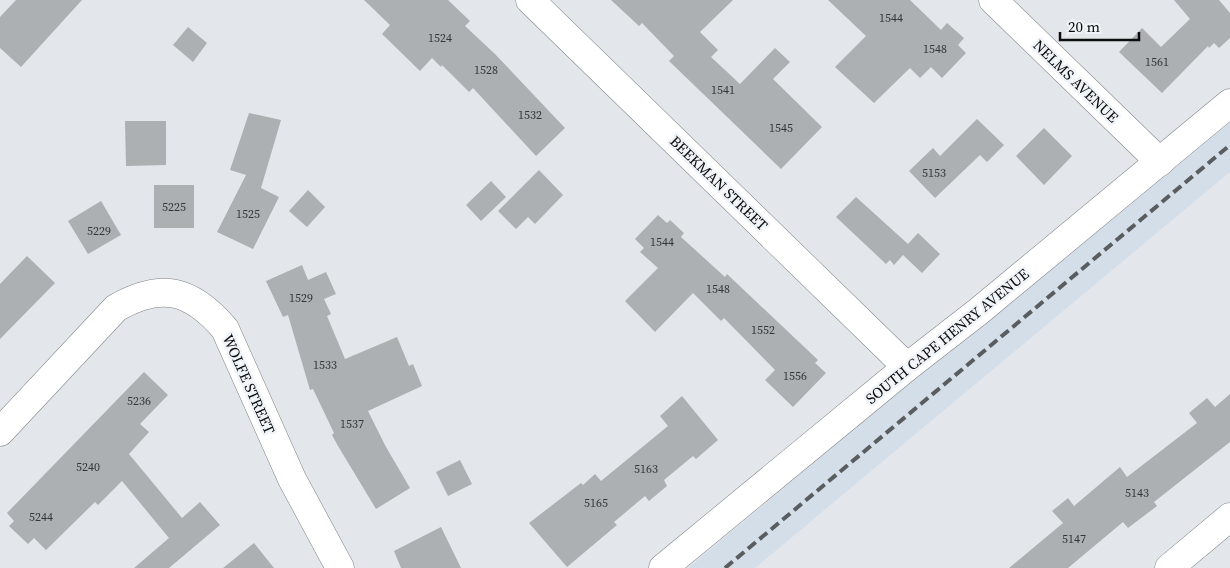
<svg xmlns="http://www.w3.org/2000/svg" width="1230" height="568" viewBox="0 0 1230 568" font-family="'Source Serif 4',serif">
  <rect width="100%" height="100%" fill="#e3e7eb"/>
  <polygon fill="#d4dee8" points="1230,115 1230,172 755,568 688,568"/>
  <g fill="#acb0b3">
    <polygon points="16,0 82,0 21,67 0,48 0,17"/>
    <polygon points="364,0 448,0 470,21 465,26 495,54 565,128 536,156 473,88 469,92 442,65 441,67 432,58 420,71 382,34 390,25"/>
    <polygon points="611,0 733,0 700,32 718,50 711,57 740,84 775,48 790,62 773,79 822,127 781,169 669,61 674,56 642,23 639,26"/>
    <polygon points="828,0 910,0 941,30 947,23 964,38 958,45 966,53 942,78 931,67 920,78 910,68 874,103 835,67 866,36"/>
    <polygon points="1174,0 1219,0 1230,13 1230,38 1219,48 1214,43 1209,48 1208,46 1162,93 1119,52 1142,28 1161,47 1190,19"/>
    <polygon points="188,27 207,43 193,62 173,45"/>
    <polygon points="249,113 281,120 261,188 279,197 253,249 217,232 246,175 230,170"/>
    <polygon points="977,119 1004,145 987,162 980,155 935,198 909,171 933,148 940,156"/>
    <polygon points="125,121 166,121 166,165 126,166"/>
    <polygon points="1044,128 1072,156 1044,185 1016,156"/>
    <polygon points="539,170 563,195 535,224 528,217 516,229 498,211"/>
    <polygon points="491,181 506,197 481,221 466,205"/>
    <rect x="154" y="185" width="40" height="43"/>
    <polygon points="308,190 325,207 307,227 289,211"/>
    <polygon points="856,197 908,244 918,233 940,254 922,273 903,255 894,265 890,260 886,264 836,217"/>
    <polygon points="101,201 121,235 88,254 68,221"/>
    <polygon points="658,215 667,223 670,220 684,233 681,237 725,277 727,274 818,360 815,363 826,373 793,407 765,380 775,370 724,318 721,321 693,293 655,332 625,301 658,268 640,252 644,248 635,239"/>
    <polygon points="27,256 55,283 0,339 0,284"/>
    <polygon points="302,265 308,280 326,272 336,294 324,299 331,314 327,316 345,359 397,337 409,366 413,364 422,386 368,411 386,447 410,488 376,509 338,446 332,435 334,433 313,389 310,390 288,315 283,317 266,281"/>
    <polygon points="144,372 168,395 140,424 149,432 129,454 182,518 200,502 220,525 169,568 134,568 169,538 122,481 98,505 95,502 46,550 34,538 28,544 9,526 14,521 7,513"/>
    <polygon points="1230,394 1230,442 1154,502 1157,506 1128,528 1123,522 1068,568 1009,568 1063,523 1052,511 1068,498 1074,506 1120,467 1127,477 1197,423 1189,413 1207,398 1215,407"/>
    <polygon points="682,396 718,440 696,459 693,456 664,480 667,486 649,501 645,496 614,522 617,525 567,567 529,523 581,483 583,485 595,474 601,481 668,426 660,416"/>
    <polygon points="460,460 472,484 448,496 436,472"/>
    <polygon points="441,527 461,568 401,568 394,551"/>
    <polygon points="254,543 274,568 223,568"/>
  </g>
  <g fill="none" stroke-linecap="round" stroke-linejoin="round">
    <defs>
      <g id="minor">
        <polyline points="530,0 907,367"/>
        <polyline points="993,0 1160,162"/>
        <path d="M0,432L116,308C161,282 191,289 225,329L292,479L340,568"/>
        <polyline points="663,568 907,367 979,311 1230,103"/>
        <polyline points="1169,568 1230,517"/>
      </g>
    </defs>
    <use href="#minor" stroke="#808387" stroke-width="29"/>
    <use href="#minor" stroke="#fff" stroke-width="28"/>
    <polyline stroke="#5a5d5f" stroke-width="4" stroke-dasharray="10 5" stroke-linecap="butt" points="725,568 1230,145"/>
  </g>
  <g text-anchor="middle" dominant-baseline="central" stroke-width="5" stroke-linejoin="round" paint-order="stroke">
    <g font-size="12" fill="#333637">
      <text x="891" y="18">1544</text>
      <text x="440" y="38">1524</text>
      <text x="935" y="49">1548</text>
      <text x="1157" y="62">1561</text>
      <text x="486" y="70">1528</text>
      <text x="723" y="90">1541</text>
      <text x="530" y="115">1532</text>
      <text x="781" y="128">1545</text>
      <text x="934" y="173">5153</text>
      <text x="174" y="207">5225</text>
      <text x="248" y="214">1525</text>
      <text x="99" y="231">5229</text>
      <text x="662" y="242">1544</text>
      <text x="718" y="289">1548</text>
      <text x="301" y="298">1529</text>
      <text x="763" y="330">1552</text>
      <text x="325" y="365">1533</text>
      <text x="795" y="376">1556</text>
      <text x="139" y="401">5236</text>
      <text x="352" y="424">1537</text>
      <text x="88" y="467">5240</text>
      <text x="646" y="469">5163</text>
      <text x="1137" y="493">5143</text>
      <text x="596" y="503">5165</text>
      <text x="41" y="517">5244</text>
      <text x="1074" y="539">5147</text>
    </g>
    <g font-size="15" fill="#0b0d0e" stroke="#f0f4f8">
      <text transform="translate(1076 81) rotate(44)">NELMS AVENUE</text>
      <text transform="translate(719 183) rotate(44)">BEEKMAN STREET</text>
      <text transform="translate(947 336) rotate(-39)">SOUTH CAPE HENRY AVENUE</text>
      <text transform="translate(249 384) rotate(66)">WOLFE STREET</text>
    </g>
  </g>
  <path d="M1060 32v8h79v-8" fill="none" stroke="#0b0d0e" stroke-width="2.5"/>
  <text x="1068" y="32" font-size="15" fill="#0b0d0e" stroke="#f0f4f8" stroke-width="4" paint-order="stroke">20 m</text>
</svg>
